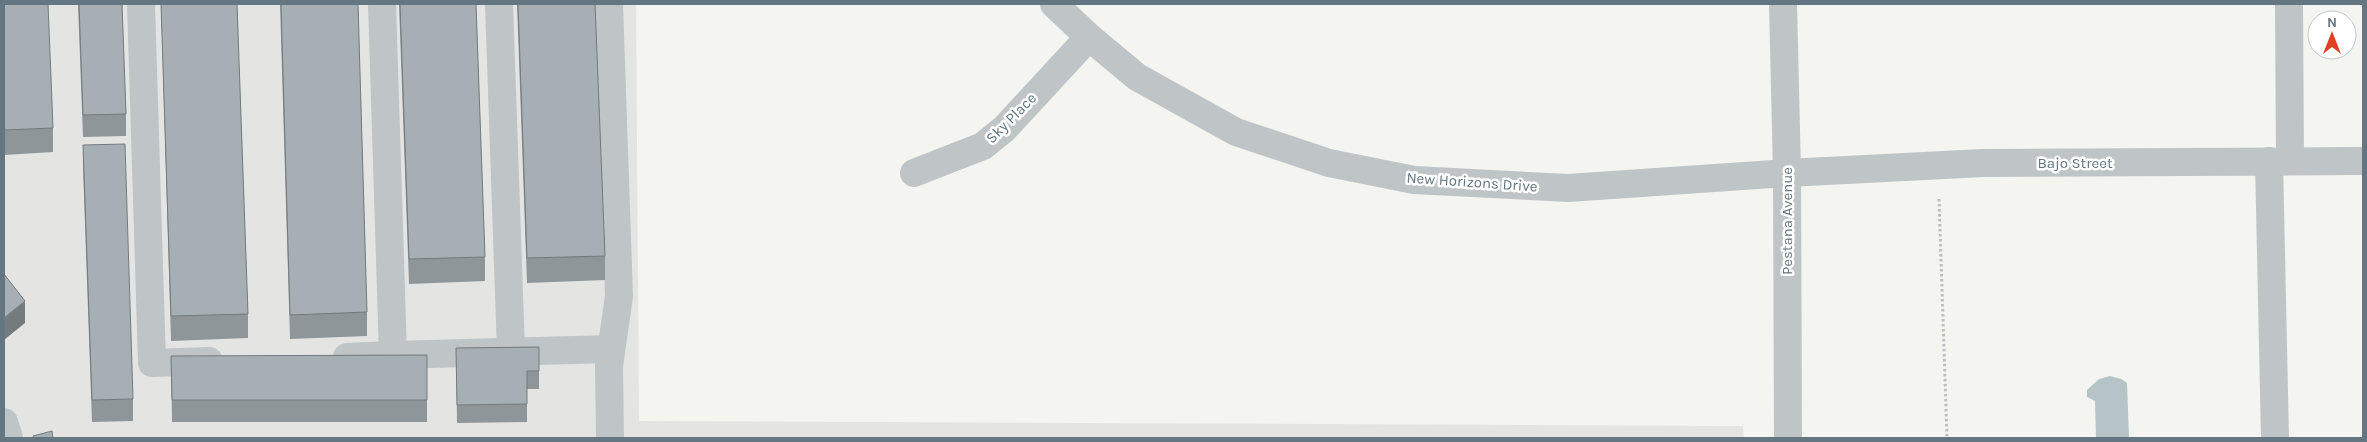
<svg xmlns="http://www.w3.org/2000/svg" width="2367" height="442" viewBox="0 0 2367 442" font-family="Karla,sans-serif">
  <rect width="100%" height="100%" fill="#f4f4f0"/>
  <polygon fill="#e4e5e3" points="4,4 636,4 639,421 1743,426 1744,438 4,438"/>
  <polygon fill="#b6c4c7" points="2110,376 2121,379 2127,383 2129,438 2096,438 2095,401 2087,397 2087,390 2099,379"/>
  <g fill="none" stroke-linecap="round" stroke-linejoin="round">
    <polyline stroke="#bbbdbf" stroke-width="3" stroke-dasharray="2.5 2.5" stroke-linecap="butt" points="1939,199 1947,438"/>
    <g stroke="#bfc4c6" stroke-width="28">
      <polyline points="141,4 152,363 209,361"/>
      <polyline points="382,4 393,355 611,349"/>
      <polyline points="499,4 511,352"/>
      <polyline points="609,4 619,296 609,366 610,438"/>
      <polyline points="1054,4 1089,37 1137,77 1236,132 1329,163 1414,180 1568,188 1787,173 1983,163 2363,161"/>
      <polyline points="1783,4 1787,173 1788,438"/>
      <polyline points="2289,4 2290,161"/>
      <polyline points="2269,161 2275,438"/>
      <polyline points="914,173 983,146 1004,129 1089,37"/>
      <polyline points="347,357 393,355"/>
      <polyline points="4,422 9,438"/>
    </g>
  </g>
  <g fill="#8f969a">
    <polygon points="4,4 53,128 53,152 4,155"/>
    <polygon points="78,4 122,4 126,114 126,136 83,137"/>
    <polygon points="161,4 237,4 248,314 248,338 171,341"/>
    <polygon points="280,4 358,4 367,312 367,336 290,339"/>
    <polygon points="399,4 476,4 485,257 485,281 409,284"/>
    <polygon points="517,4 595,4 605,256 605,280 527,283"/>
    <polygon points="83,145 133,399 133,421 92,422 83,167"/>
    <polygon points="539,347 539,389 527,389 527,422 457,423 456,348"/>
    <polygon points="427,355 427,422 172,422 171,356"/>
  </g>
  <polygon fill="#747a7d" points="25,301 25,323 4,340 4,318"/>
  <g fill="#a6afb3" stroke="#747a7d">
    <polygon points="4,4 48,4 53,128 4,130"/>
    <polygon points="79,4 122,4 126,114 83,115"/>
    <polygon points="161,4 237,4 248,314 171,316"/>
    <polygon points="281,4 358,4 367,312 290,315"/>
    <polygon points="400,4 476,4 485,257 409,259"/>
    <polygon points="518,4 595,4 605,256 527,258"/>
    <polygon points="125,144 133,399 92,400 83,145"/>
    <polygon points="4,274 25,301 4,318"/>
    <polygon points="539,347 539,371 527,371 527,404 457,405 456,348"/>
    <polygon points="427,355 427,400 172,400 171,356"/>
    <polygon points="52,431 53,438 34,438 33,436"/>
  </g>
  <g text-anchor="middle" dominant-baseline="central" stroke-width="5" stroke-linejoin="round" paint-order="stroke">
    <g font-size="15" fill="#637681" stroke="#fff">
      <text transform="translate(1011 118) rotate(-45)">Sky Place</text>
      <text x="2075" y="163">Bajo Street</text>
      <text transform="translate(1472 182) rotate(4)">New Horizons Drive</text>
      <text transform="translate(1787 221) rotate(-90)">Pestana Avenue</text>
    </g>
  </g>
  <rect width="2367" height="442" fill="none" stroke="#637681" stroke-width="10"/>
  <g transform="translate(2332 35)"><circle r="24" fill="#ffffff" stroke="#c1c8cd"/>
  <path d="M0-4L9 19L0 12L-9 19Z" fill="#e24022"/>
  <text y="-8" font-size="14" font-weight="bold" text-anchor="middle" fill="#637681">N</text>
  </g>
</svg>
